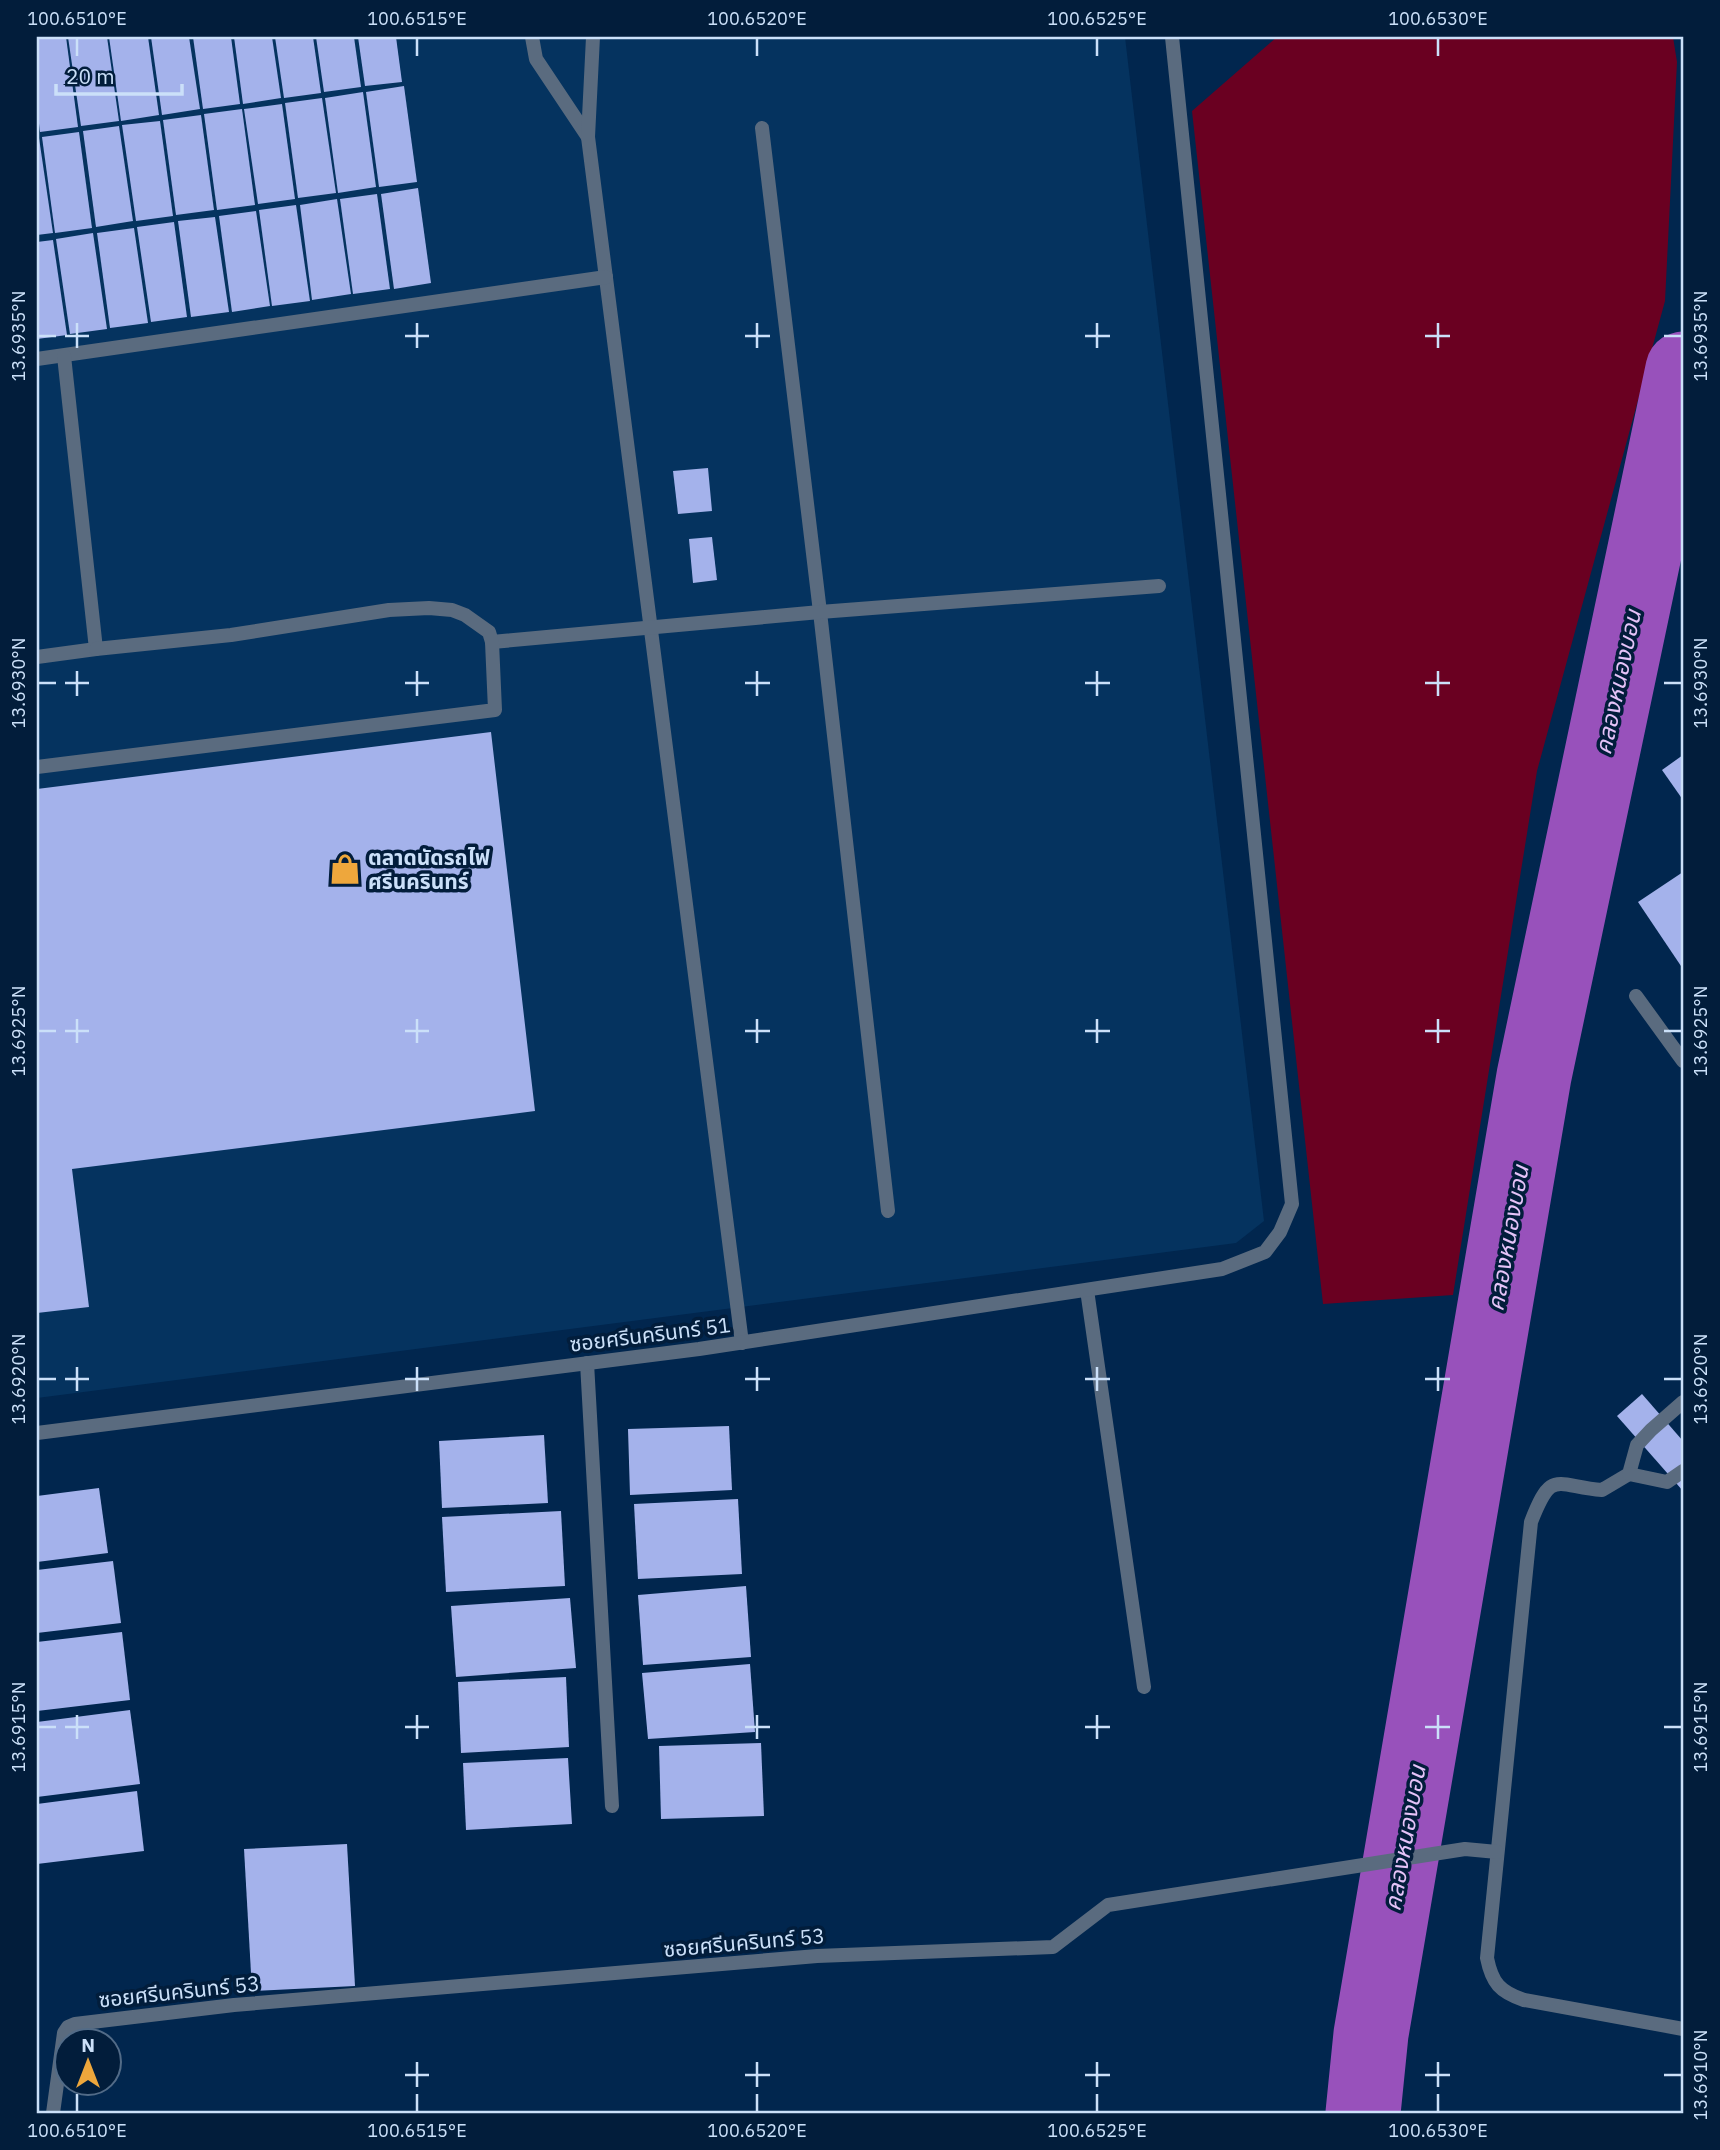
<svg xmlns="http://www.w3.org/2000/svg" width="1720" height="2150" viewBox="0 0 1720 2150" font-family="'IBM Plex Sans','Noto Sans Thai',sans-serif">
  <rect width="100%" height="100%" fill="#01264e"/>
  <polygon fill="#05335f" points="37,37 1125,37 1264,1221 1236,1243 37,1398"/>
  <polygon fill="#6a0021" points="1277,37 1673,37 1677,62 1665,301 1537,771 1453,1295 1323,1304 1192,111"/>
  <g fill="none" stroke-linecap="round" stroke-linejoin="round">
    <polyline stroke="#9851bb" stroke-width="75" points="1363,2113 1371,2034 1534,1076 1683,369"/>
  </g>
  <g fill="#a4b2eb">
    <polygon points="37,37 66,37 78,127 40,132 37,106"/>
    <polygon points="68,37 107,37 119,121 81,126"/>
    <polygon points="109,37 148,37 159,115 121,121"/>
    <polygon points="151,37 189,37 200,109 162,115"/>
    <polygon points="193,37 231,37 240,104 203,109"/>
    <polygon points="234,37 272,37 281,98 243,104"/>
    <polygon points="275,37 313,37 321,93 284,98"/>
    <polygon points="316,37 354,37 361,87 324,92"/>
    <polygon points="358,37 396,37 402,82 365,86"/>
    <polygon points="404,86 417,182 379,187 366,92"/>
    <polygon points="363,92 376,187 338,193 325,98"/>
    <polygon points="322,98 336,193 298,198 285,103"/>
    <polygon points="282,104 295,199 258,204 244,109"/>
    <polygon points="242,109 255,205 217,210 204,114"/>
    <polygon points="201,115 214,210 176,215 163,120"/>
    <polygon points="160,121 173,216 136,221 122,125"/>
    <polygon points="119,126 133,221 96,227 83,131"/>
    <polygon points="79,132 92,228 55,233 42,137"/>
    <polygon points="37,138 39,138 53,233 37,235"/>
    <polygon points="418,188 431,283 394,289 381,194"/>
    <polygon points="377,194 390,289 353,294 340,199"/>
    <polygon points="337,199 351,294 312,300 300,205"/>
    <polygon points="296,205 310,301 272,306 259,210"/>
    <polygon points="256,211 270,306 232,312 219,216"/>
    <polygon points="215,217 229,312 191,317 178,221"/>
    <polygon points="174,222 187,317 151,322 137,227"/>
    <polygon points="134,228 148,323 110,328 97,233"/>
    <polygon points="93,233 107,329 70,334 56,239"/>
    <polygon points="53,240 67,335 37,339 37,242"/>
    <polygon points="708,468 712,511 678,514 673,471"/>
    <polygon points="712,537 717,580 693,583 689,539"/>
    <polygon points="491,732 535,1111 72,1169 89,1307 37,1313 37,789"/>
    <polygon points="1683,755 1683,800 1662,770"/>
    <polygon points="1683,872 1683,969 1638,902"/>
    <polygon points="1642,1394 1683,1441 1683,1491 1617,1416"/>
    <polygon points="729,1426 732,1490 630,1495 628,1429"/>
    <polygon points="544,1435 548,1503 442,1508 439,1441"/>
    <polygon points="99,1488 108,1553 37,1562 37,1496"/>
    <polygon points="738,1499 742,1574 638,1579 634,1504"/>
    <polygon points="561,1511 565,1586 446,1592 442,1517"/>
    <polygon points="113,1561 121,1623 37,1633 37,1570"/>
    <polygon points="746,1586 751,1657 643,1665 638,1595"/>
    <polygon points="570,1598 576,1668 456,1677 451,1606"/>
    <polygon points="122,1632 130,1700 37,1711 37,1642"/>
    <polygon points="750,1664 755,1732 648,1739 642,1673"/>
    <polygon points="566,1677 569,1747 461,1753 458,1682"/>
    <polygon points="130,1710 140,1784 37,1797 37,1722"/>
    <polygon points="761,1743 764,1816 661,1819 659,1746"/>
    <polygon points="568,1758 572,1824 466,1830 463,1763"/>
    <polygon points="137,1791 144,1851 37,1864 37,1804"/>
    <polygon points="347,1844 355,1986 252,1991 244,1849"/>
  </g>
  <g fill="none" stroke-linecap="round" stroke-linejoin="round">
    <g stroke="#5a6b7f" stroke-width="14">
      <polyline points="532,37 536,59 588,137"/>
      <polyline points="593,37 588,137 742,1343"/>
      <polyline points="762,128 820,612 888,1211"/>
      <polyline points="37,359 606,277"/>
      <polyline points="492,642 820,612 1159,586"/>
      <polyline points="37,657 96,649 64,356"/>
      <polyline points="37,767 495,710 492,642 489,632 465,615 452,610 429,608 389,610 231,635 96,649"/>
    </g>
    <g stroke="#5a6b7f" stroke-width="14">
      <polyline points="1636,996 1683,1061"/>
      <polyline points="1087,1290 1144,1687"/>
      <polyline points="587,1363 612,1806"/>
      <path d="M1683,1402L1651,1430L1637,1445L1629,1474L1602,1490C1555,1486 1552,1468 1531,1522L1487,1958C1492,1983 1500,1992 1524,2000L1683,2029"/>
      <polyline points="37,1433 699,1349 1222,1269 1265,1252 1280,1232 1292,1204 1172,37"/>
      <polyline points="1629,1474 1667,1482 1683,1471"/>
      <polyline points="53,2113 64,2033 68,2027 75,2024 234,2005 817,1956 1053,1947 1108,1905 1465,1849 1497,1852"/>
    </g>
  </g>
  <path fill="none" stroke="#cbe0f9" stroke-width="2.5" d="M77,38V56M417,38V56M757,38V56M1097,38V56M1438,38V56M77,323V348M417,323V348M757,323V348M1097,323V348M1438,323V348M38,336H56M65,336H89M405,336H429M745,336H770M1085,336H1110M1425,336H1450M1664,336H1682M77,671V696M417,671V696M757,671V696M1097,671V696M1438,671V696M38,683H56M65,683H89M405,683H429M745,683H770M1085,683H1110M1425,683H1450M1664,683H1682M77,1019V1043M417,1019V1043M757,1019V1043M1097,1019V1043M1438,1019V1043M38,1031H56M65,1031H89M405,1031H429M745,1031H770M1085,1031H1110M1425,1031H1450M1664,1031H1682M77,1367V1391M417,1367V1391M757,1367V1391M1097,1367V1391M1438,1367V1391M38,1379H56M65,1379H89M405,1379H429M745,1379H770M1085,1379H1110M1425,1379H1450M1664,1379H1682M77,1715V1739M417,1715V1739M757,1715V1739M1097,1715V1739M1438,1715V1739M38,1727H56M65,1727H89M405,1727H429M745,1727H770M1085,1727H1110M1425,1727H1450M1664,1727H1682M417,2062V2087M757,2062V2087M1097,2062V2087M1438,2062V2087M405,2075H429M745,2075H770M1085,2075H1110M1425,2075H1450M1664,2075H1682M77,2094V2112M417,2094V2112M757,2094V2112M1097,2094V2112M1438,2094V2112"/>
  <defs>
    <symbol id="shop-bare" viewBox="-9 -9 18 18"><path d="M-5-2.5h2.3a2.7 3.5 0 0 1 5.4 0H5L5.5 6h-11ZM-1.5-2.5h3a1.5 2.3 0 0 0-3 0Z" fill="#eea73c" stroke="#021d3b" stroke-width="2.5" paint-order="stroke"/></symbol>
  </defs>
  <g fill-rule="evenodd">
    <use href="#shop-bare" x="323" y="847" width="44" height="44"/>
  </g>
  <g text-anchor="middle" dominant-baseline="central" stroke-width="7" stroke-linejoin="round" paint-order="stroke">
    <g font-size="21" font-weight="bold" fill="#cbe0f9" stroke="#021d3b" text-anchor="start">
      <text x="368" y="857">ตลาดนัดรถไฟ<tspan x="368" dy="24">ศรีนครินทร์</tspan></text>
    </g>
    <g font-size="21" fill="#cbe0f9" stroke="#021d3b">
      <text transform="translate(650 1334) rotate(-7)">ซอยศรีนครินทร์ 51</text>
      <text transform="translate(744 1942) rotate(-5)">ซอยศรีนครินทร์ 53</text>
      <text transform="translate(179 1991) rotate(-6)">ซอยศรีนครินทร์ 53</text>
    </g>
    <g font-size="23" font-style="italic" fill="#e5c3f8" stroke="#021d3b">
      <text transform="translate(1617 682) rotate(-78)">คลองหนองบอน</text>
      <text transform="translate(1507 1238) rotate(-80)">คลองหนองบอน</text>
      <text transform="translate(1404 1838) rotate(-80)">คลองหนองบอน</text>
    </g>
  </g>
  <rect width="1720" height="2150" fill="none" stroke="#021d3b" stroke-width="77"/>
  <g transform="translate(88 2062)"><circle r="33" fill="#021d3b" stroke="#526b87" stroke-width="2"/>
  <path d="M0-5L12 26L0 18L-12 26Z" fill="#eea73c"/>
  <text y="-10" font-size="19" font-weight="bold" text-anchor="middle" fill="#cbe0f9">N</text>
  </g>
  <path d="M56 84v10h126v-10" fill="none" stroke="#cbe0f9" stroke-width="3.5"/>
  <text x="66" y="84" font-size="21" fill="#cbe0f9" stroke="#021d3b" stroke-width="5" paint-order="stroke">20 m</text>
  <rect x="38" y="38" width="1644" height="2074" fill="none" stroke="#cbe0f9" stroke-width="2.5"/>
  <g font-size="18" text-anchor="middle" fill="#cbe0f9">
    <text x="77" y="25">100.6510°E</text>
    <text x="417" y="25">100.6515°E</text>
    <text x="757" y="25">100.6520°E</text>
    <text x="1097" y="25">100.6525°E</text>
    <text x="1438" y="25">100.6530°E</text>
    <text transform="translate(19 336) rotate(-90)" y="6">13.6935°N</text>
    <text transform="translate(1701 336) rotate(-90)" y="6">13.6935°N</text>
    <text transform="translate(19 683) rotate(-90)" y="6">13.6930°N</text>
    <text transform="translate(1701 683) rotate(-90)" y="6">13.6930°N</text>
    <text transform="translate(19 1031) rotate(-90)" y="6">13.6925°N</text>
    <text transform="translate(1701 1031) rotate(-90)" y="6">13.6925°N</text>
    <text transform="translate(19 1379) rotate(-90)" y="6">13.6920°N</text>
    <text transform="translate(1701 1379) rotate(-90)" y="6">13.6920°N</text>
    <text transform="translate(19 1727) rotate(-90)" y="6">13.6915°N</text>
    <text transform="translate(1701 1727) rotate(-90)" y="6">13.6915°N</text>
    <text transform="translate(1701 2075) rotate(-90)" y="6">13.6910°N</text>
    <text x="77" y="2137">100.6510°E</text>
    <text x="417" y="2137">100.6515°E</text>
    <text x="757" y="2137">100.6520°E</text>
    <text x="1097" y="2137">100.6525°E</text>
    <text x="1438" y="2137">100.6530°E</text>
  </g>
</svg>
